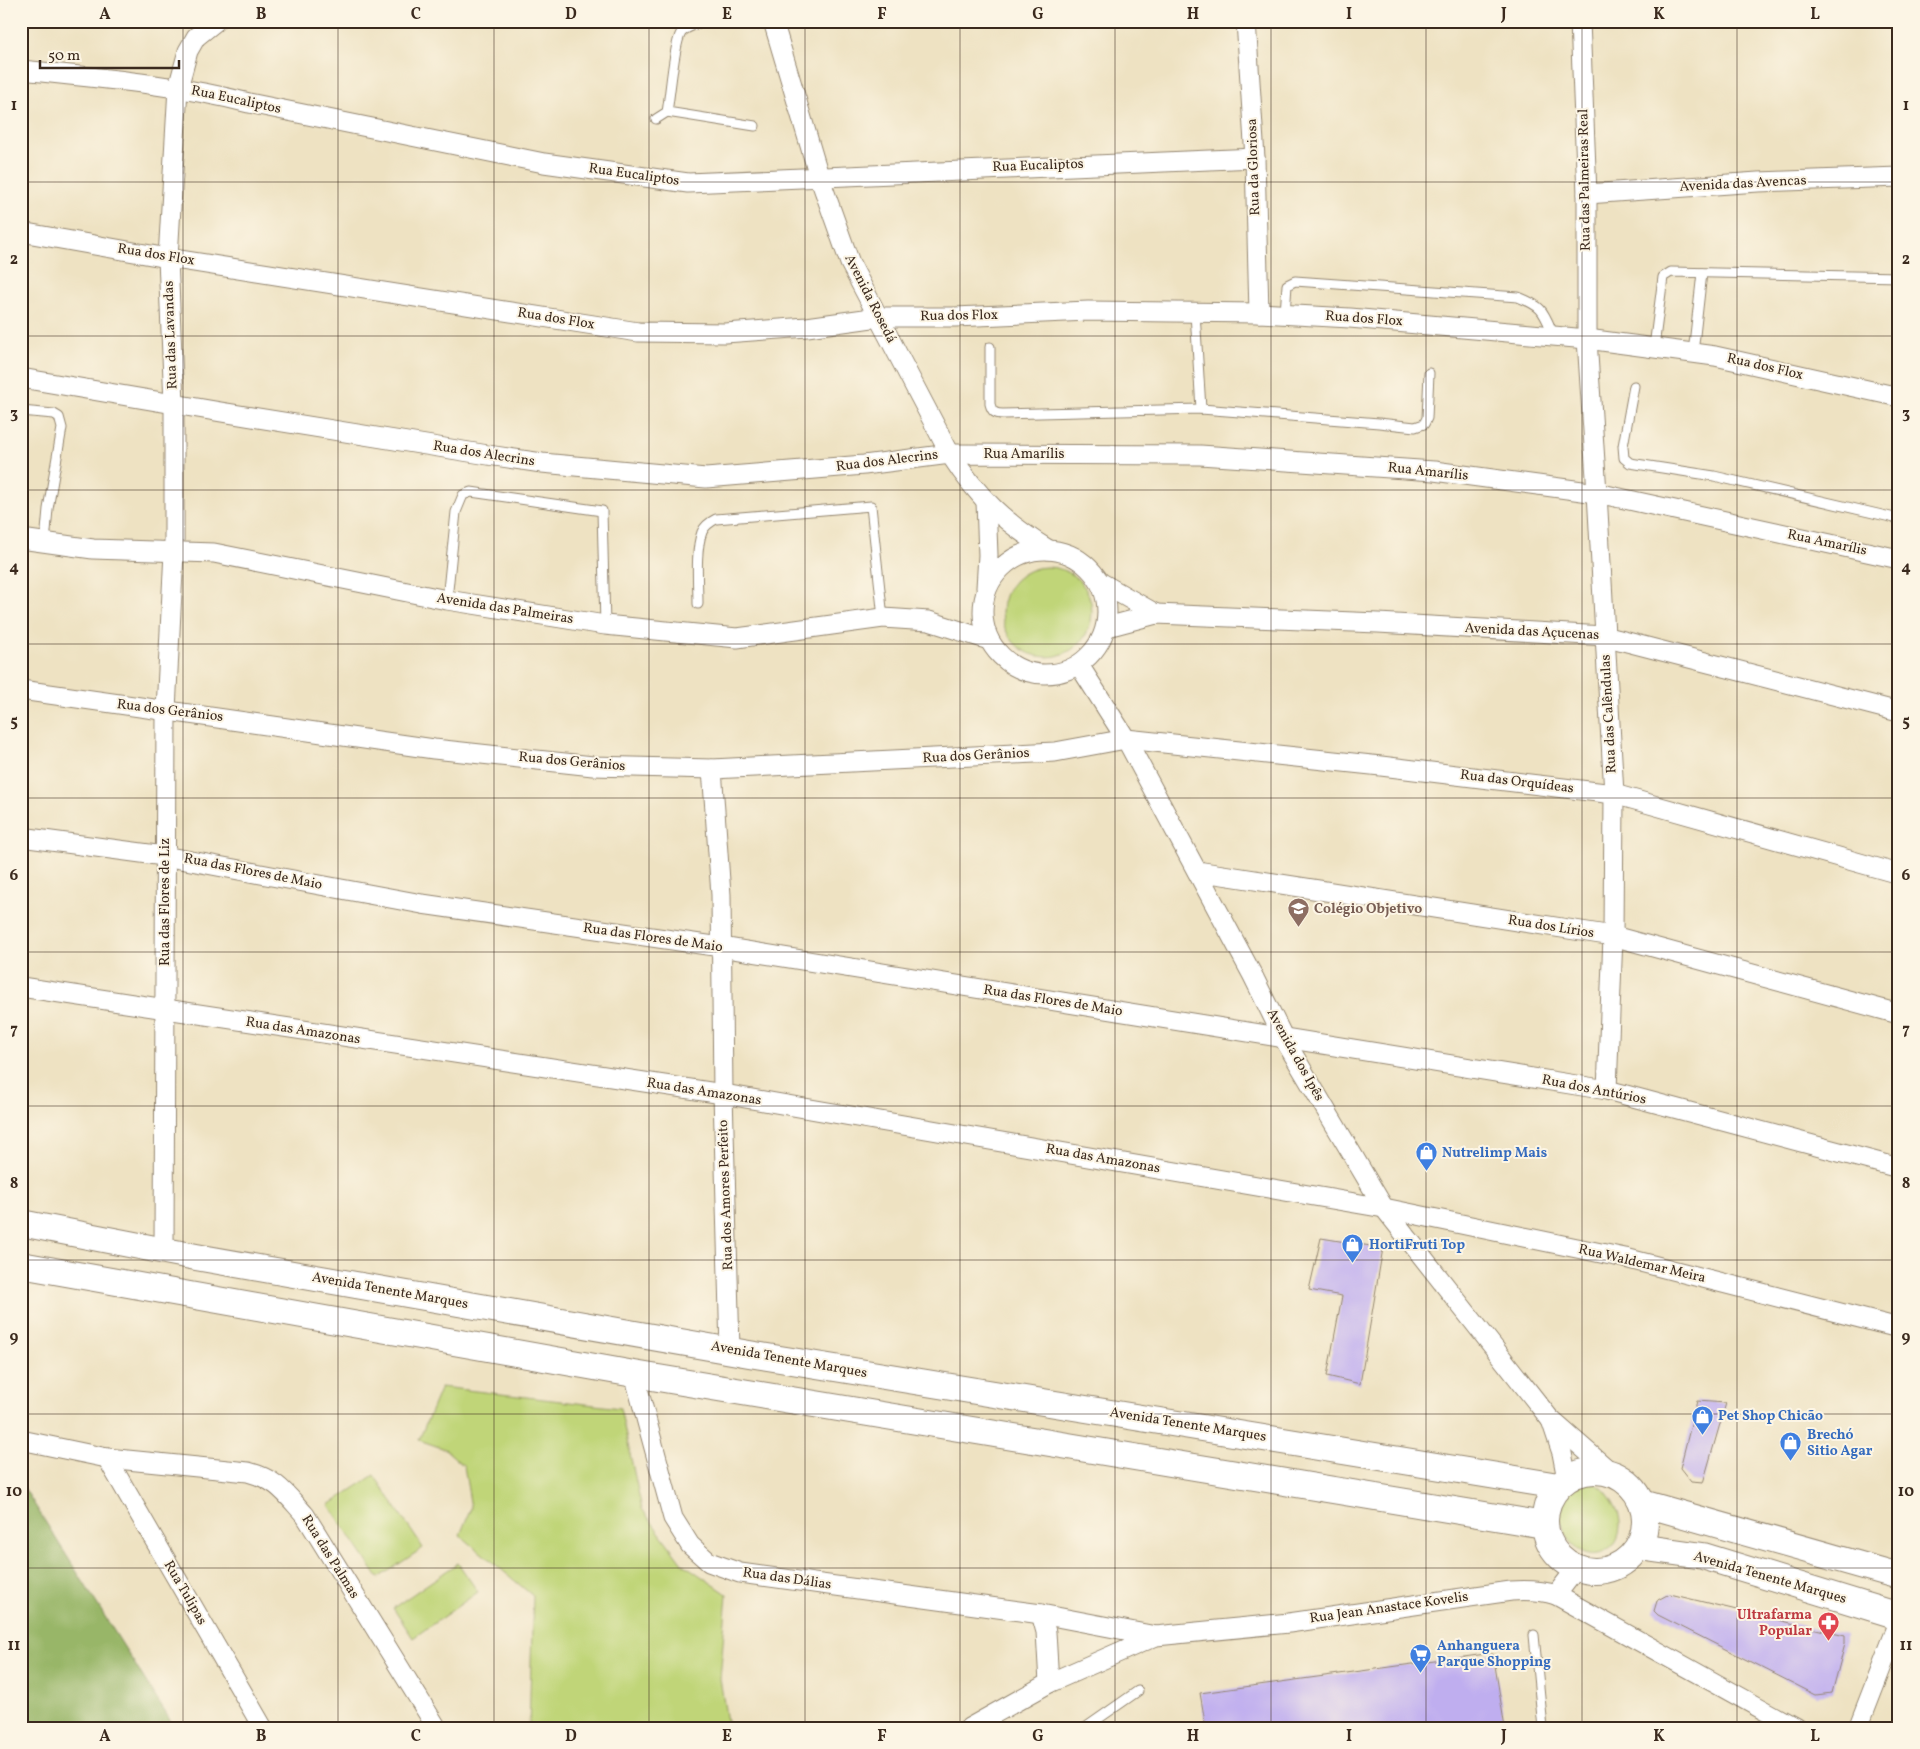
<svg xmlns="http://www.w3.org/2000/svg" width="1920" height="1749" viewBox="0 0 1920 1749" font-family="Vollkorn,serif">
  <rect width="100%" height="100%" fill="#fcf5e5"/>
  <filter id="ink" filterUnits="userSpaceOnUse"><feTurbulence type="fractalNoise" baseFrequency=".02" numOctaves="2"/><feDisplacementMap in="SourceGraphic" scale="10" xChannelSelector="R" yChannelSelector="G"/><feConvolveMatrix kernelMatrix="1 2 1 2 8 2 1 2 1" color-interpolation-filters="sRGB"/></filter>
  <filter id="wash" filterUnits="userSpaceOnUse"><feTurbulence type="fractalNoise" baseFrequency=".0096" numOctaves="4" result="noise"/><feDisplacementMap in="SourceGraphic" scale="20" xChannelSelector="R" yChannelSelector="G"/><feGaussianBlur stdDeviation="1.12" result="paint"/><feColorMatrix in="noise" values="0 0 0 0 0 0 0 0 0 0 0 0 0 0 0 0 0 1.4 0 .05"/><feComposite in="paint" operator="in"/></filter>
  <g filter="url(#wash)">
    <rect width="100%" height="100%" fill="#eee2c2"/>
    <g fill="#c0d578" stroke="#7e804b">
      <circle cx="1047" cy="612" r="45"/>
      <polygon points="441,1387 620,1408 642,1509 682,1563 727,1594 720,1679 728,1728 529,1728 533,1596 460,1535 471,1508 464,1466 445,1449 419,1440"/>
      <polygon points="374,1475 423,1548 378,1578 329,1505"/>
      <path d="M1584,1480C1596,1483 1602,1486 1609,1496C1615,1504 1620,1514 1620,1524C1621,1551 1593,1565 1573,1545C1566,1537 1562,1523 1557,1514C1563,1497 1566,1488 1584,1480Z"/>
      <polygon points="458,1563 478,1592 413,1638 393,1608"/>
    </g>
    <polygon fill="#98b668" stroke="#6a7043" points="21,1483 175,1728 21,1728"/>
    <g id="blocks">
      <g fill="#bfaeef">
        <polygon points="1321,1238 1383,1248 1360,1384 1327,1376 1342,1296 1309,1290"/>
        <polygon points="1697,1401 1726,1403 1703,1483 1691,1482 1680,1468"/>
        <polygon points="1670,1594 1845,1636 1845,1644 1832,1693 1816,1695 1658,1615 1654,1611 1657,1601"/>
        <polygon points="1493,1653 1505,1728 1206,1728 1200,1693"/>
      </g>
    </g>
  </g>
  <g filter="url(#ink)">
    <use href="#blocks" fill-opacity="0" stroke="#948670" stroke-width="1"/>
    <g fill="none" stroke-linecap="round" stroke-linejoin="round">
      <defs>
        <g id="service">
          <polyline points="667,112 755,126"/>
          <path d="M656,119L667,112C670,96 674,44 681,33C686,26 699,24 706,21"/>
          <polyline points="1195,313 1201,409"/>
          <path d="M1285,314L1287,285L1295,281L1518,297C1544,307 1543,311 1554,336"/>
          <path d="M990,347V404C992,412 995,414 1003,414L1201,409L1379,423L1415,427L1424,424L1427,418L1429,373"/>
          <polyline points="1654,347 1663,277 1671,272 1899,277"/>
          <polyline points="1693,353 1702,273"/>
          <polyline points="1634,386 1623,446 1624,458 1630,463 1714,476 1899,519"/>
          <polyline points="21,411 54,414 59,417 62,428 48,509 45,542"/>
          <polyline points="447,600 456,512 463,495 471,492 602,511 605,625"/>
          <path d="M698,604C698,583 695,551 702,532C705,525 710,522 716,519L871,506L883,618"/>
          <polyline points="1534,1635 1543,1728"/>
          <polyline points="1085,1728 1138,1691"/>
        </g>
        <g id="minor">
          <path d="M773,21L819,176L850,263L950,454C979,499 1004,522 1049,550"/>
          <polyline points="1246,21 1255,158 1259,313"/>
          <polyline points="1580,21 1587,194 1587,339 1597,493 1614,794 1613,936 1607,1090"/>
          <path d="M21,70C98,78 175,84 249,103L544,163L688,183L1255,158"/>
          <polyline points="1587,194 1758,182 1899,177"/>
          <polyline points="21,232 168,258 638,332 725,333 807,327 879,317 955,317 1088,311 1259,313 1350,318 1587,339 1715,356 1899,397"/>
          <polyline points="21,378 221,412 488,455 542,463 706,478 864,465 950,454 1200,455 1434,471 1597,493 1899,559"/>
          <polyline points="21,539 93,549 214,553 447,600 605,625 737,638 883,618 929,621 989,640"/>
          <circle cx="1045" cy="612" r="62"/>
          <polyline points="1100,582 1156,614"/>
          <polyline points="986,588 988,555 986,502"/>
          <polyline points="1107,627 1156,614 1378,623 1604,636 1899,712"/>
          <polyline points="1079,665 1126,739 1253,976 1284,1039 1384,1208 1550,1419 1614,1475"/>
          <polyline points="21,690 434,749 593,766 712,769 1055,752 1126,739 1381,766 1614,794 1899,874"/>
          <polyline points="712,769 721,895 723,1094 730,1350"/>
          <polyline points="21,837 164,856 422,904 721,947 1607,1090 1899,1168"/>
          <polyline points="1197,871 1613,936 1899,1014"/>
          <polyline points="21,987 723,1094 1384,1208 1625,1258 1899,1328"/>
          <polyline points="164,1251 166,710 174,552 174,404 168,258 178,88 188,51 196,37 216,21"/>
          <polyline points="634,1374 673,1518 690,1545 709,1562 740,1573 1041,1614 1156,1636"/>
          <polyline points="1551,1420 1562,1453 1567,1479"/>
          <path d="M21,1440L107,1458L248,1472C278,1480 285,1493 305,1515L437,1728"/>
          <polyline points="107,1458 263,1728"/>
          <polyline points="1556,1595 1576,1569"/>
          <polyline points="1041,1614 1046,1632 1049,1683"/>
          <path d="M969,1728L1049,1683L1156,1636L1289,1623L1511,1591C1527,1590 1541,1590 1556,1595L1796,1728"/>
          <polyline points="1858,1728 1899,1622"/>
        </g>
        <g id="secondary">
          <polyline points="21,1223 196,1257 749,1354 1558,1486"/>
          <polyline points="21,1265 634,1374 1544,1525"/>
          <circle cx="1595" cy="1521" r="50"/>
          <polyline points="1642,1503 1899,1576"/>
          <polyline points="1639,1547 1703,1556 1899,1616"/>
        </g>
      </defs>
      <use href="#service" stroke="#948670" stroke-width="11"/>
      <use href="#minor" stroke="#948670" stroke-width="21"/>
      <use href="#secondary" stroke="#948670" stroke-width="28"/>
      <use href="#service" stroke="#fff" stroke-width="9"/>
      <use href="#minor" stroke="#fff" stroke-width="19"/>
      <use href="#secondary" stroke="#fff" stroke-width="26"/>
    </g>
  </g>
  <path fill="none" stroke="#3b2a1e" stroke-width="1" stroke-opacity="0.55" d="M183,21V1728M338,21V1728M494,21V1728M649,21V1728M805,21V1728M960,21V1728M1115,21V1728M1271,21V1728M1426,21V1728M1582,21V1728M1737,21V1728M21,182H1899M21,336H1899M21,490H1899M21,644H1899M21,798H1899M21,952H1899M21,1106H1899M21,1260H1899M21,1414H1899M21,1568H1899"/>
  <defs>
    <symbol id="school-pin" viewBox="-11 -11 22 30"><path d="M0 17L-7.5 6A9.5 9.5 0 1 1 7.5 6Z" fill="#8d6e63" stroke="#fcf5e5"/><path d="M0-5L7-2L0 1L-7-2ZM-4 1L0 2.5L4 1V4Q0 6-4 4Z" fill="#fff"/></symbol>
    <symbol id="shop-pin" viewBox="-11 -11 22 30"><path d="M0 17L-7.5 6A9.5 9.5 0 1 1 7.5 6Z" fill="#3f7fe0" stroke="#fcf5e5"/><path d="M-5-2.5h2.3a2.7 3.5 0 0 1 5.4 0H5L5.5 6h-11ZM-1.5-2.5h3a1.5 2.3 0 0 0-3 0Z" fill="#fff"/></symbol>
    <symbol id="pharmacy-pin" viewBox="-11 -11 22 30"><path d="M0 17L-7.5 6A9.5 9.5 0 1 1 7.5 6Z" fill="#e0444e" stroke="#fcf5e5"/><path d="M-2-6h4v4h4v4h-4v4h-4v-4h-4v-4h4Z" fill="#fff"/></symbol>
    <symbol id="supermarket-pin" viewBox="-11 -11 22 30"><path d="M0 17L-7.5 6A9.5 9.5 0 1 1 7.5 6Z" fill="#3f7fe0" stroke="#fcf5e5"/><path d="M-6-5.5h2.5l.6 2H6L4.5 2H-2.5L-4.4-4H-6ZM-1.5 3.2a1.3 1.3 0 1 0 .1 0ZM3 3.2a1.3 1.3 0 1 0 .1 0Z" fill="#fff"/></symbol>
  </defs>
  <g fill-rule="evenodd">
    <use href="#school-pin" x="1286" y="896" width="25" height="34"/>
    <use href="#shop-pin" x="1414" y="1140" width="25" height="34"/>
    <use href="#shop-pin" x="1340" y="1232" width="25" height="34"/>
    <use href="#shop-pin" x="1690" y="1404" width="25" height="34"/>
    <use href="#shop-pin" x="1778" y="1430" width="25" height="34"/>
    <use href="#pharmacy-pin" x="1816" y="1610" width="25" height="34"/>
    <use href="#supermarket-pin" x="1408" y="1642" width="25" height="34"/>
  </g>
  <g text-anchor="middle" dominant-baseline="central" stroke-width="4" stroke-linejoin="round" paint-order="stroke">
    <g font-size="14" fill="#3b2a1e" stroke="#fcf5e5">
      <text transform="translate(236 100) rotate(12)">Rua Eucaliptos</text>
      <text transform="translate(1038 166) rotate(-2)">Rua Eucaliptos</text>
      <text transform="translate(1254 167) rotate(-92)">Rua da Gloriosa</text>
      <text transform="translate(634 175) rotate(8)">Rua Eucaliptos</text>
      <text transform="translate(1585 180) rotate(-91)">Rua das Palmeiras Real</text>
      <text transform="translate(1743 184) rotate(-3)">Avenida das Avencas</text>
      <text transform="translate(156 255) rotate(9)">Rua dos Flox</text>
      <text transform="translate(870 299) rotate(63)">Avenida Rosedá</text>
      <text transform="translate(959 316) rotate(-1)">Rua dos Flox</text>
      <text transform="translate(556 319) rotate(9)">Rua dos Flox</text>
      <text transform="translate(1364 319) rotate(4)">Rua dos Flox</text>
      <text transform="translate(171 335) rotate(-92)">Rua das Lavandas</text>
      <text transform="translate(1765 367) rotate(13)">Rua dos Flox</text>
      <text transform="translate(484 454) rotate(9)">Rua dos Alecrins</text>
      <text x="1024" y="454">Rua Amarílis</text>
      <text transform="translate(887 461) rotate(-7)">Rua dos Alecrins</text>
      <text transform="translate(1428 472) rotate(6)">Rua Amarílis</text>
      <text transform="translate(1827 543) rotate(12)">Rua Amarílis</text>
      <text transform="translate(505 609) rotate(9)">Avenida das Palmeiras</text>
      <text transform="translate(1532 632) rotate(3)">Avenida das Açucenas</text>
      <text transform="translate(170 711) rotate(7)">Rua dos Gerânios</text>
      <text transform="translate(1609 714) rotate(-93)">Rua das Calêndulas</text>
      <text transform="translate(976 756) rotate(-3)">Rua dos Gerânios</text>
      <text transform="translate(572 762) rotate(5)">Rua dos Gerânios</text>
      <text transform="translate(1517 782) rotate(7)">Rua das Orquídeas</text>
      <text transform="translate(253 872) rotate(11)">Rua das Flores de Maio</text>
      <text transform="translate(165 902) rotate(-90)">Rua das Flores de Liz</text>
      <text transform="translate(1551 927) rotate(9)">Rua dos Lírios</text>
      <text transform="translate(653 938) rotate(8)">Rua das Flores de Maio</text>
      <text transform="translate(1053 1001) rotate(9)">Rua das Flores de Maio</text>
      <text transform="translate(303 1031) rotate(9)">Rua das Amazonas</text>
      <text transform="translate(1295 1055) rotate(61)">Avenida dos Ipês</text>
      <text transform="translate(1594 1090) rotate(11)">Rua dos Antúrios</text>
      <text transform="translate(704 1092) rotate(9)">Rua das Amazonas</text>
      <text transform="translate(1103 1159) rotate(10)">Rua das Amazonas</text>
      <text transform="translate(726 1195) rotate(-92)">Rua dos Amores Perfeito</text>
      <text transform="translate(1642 1264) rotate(13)">Rua Waldemar Meira</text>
      <text transform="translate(390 1291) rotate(10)">Avenida Tenente Marques</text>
      <text transform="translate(789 1360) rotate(10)">Avenida Tenente Marques</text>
      <text transform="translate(1188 1425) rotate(9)">Avenida Tenente Marques</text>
      <text transform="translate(330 1557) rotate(58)">Rua das Palmas</text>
      <text transform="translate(1770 1578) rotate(16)">Avenida Tenente Marques</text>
      <text transform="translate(787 1579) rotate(8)">Rua das Dálias</text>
      <text transform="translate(185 1593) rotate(60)">Rua Tulipas</text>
      <text transform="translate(1389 1608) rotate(-8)">Rua Jean Anastace Kovelis</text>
    </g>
    <g font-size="14" font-weight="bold" fill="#785e54" stroke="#fcf5e5" text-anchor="start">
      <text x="1314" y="909">Colégio Objetivo</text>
    </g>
    <g font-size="14" font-weight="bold" fill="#366cbe" stroke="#fcf5e5" text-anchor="start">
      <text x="1442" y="1153">Nutrelimp Mais</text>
      <text x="1369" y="1245">HortiFruti Top</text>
      <text x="1718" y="1416">Pet Shop Chicão</text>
      <text x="1807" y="1435">Brechó<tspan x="1807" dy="16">Sitio Agar</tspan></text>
      <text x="1437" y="1646">Anhanguera<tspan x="1437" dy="16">Parque Shopping</tspan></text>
    </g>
    <g font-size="14" font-weight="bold" fill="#be3a42" stroke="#fcf5e5" text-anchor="end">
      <text x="1812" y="1615">Ultrafarma<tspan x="1812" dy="16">Popular</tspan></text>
    </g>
  </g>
  <rect width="1920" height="1749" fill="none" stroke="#fcf5e5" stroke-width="55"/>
  <path d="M40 60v8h139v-8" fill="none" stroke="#3b2a1e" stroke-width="2.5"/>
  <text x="48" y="60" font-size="15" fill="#3b2a1e" stroke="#fcf5e5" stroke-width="4" paint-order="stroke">50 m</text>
  <rect x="28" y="28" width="1864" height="1694" fill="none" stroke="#3b2a1e" stroke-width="2"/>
  <g font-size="16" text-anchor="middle" font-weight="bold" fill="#3b2a1e">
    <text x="105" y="19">A</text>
    <text x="261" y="19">B</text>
    <text x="416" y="19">C</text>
    <text x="571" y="19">D</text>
    <text x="727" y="19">E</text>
    <text x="882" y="19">F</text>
    <text x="1038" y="19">G</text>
    <text x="1193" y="19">H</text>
    <text x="1349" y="19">I</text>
    <text x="1504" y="19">J</text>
    <text x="1659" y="19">K</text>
    <text x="1815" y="19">L</text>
    <text x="14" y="110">1</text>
    <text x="1906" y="110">1</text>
    <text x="14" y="264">2</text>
    <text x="1906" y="264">2</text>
    <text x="14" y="418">3</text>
    <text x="1906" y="418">3</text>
    <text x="14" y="572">4</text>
    <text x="1906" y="572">4</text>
    <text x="14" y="726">5</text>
    <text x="1906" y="726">5</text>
    <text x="14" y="880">6</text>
    <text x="1906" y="880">6</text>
    <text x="14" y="1034">7</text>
    <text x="1906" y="1034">7</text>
    <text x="14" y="1188">8</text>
    <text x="1906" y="1188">8</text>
    <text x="14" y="1342">9</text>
    <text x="1906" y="1342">9</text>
    <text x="14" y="1496">10</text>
    <text x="1906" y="1496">10</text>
    <text x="14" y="1650">11</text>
    <text x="1906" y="1650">11</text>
    <text x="105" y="1741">A</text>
    <text x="261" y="1741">B</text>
    <text x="416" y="1741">C</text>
    <text x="571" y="1741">D</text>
    <text x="727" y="1741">E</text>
    <text x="882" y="1741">F</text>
    <text x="1038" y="1741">G</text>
    <text x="1193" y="1741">H</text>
    <text x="1349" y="1741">I</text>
    <text x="1504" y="1741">J</text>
    <text x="1659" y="1741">K</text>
    <text x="1815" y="1741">L</text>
  </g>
</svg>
